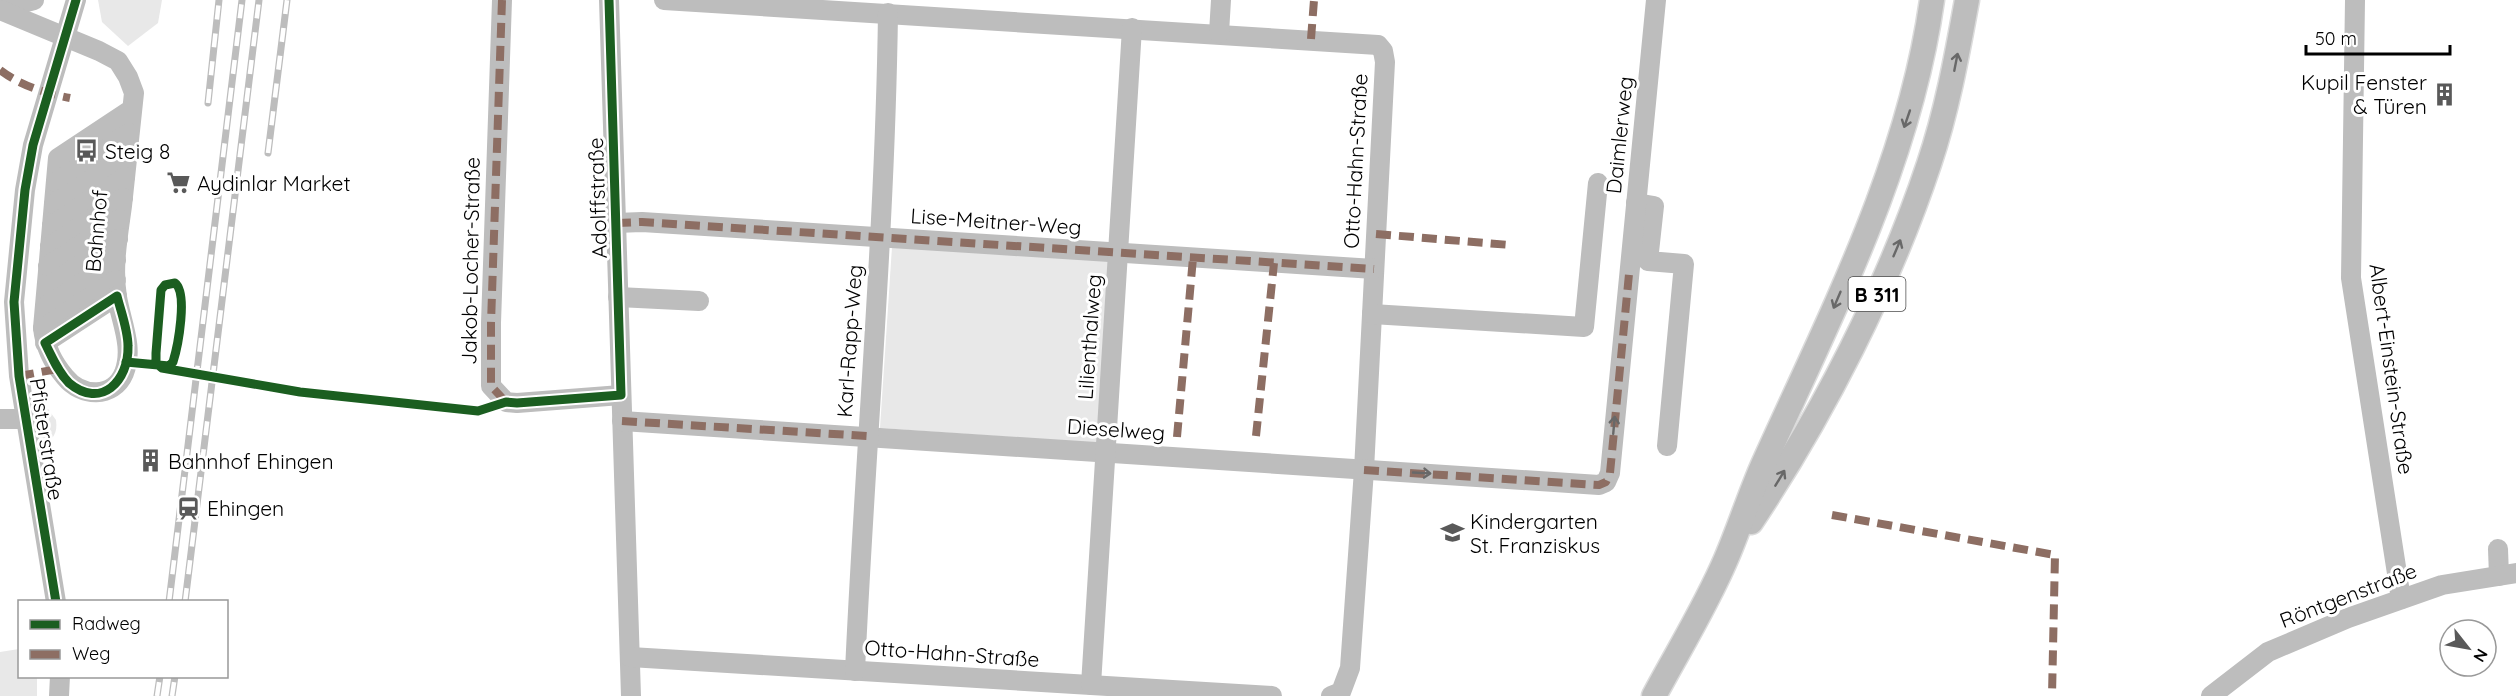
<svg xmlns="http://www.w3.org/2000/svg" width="2516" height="696" viewBox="0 0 2516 696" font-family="Quicksand,sans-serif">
  <rect width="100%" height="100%" fill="#fff"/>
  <g fill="#e8e8e8">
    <polygon points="98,0 162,0 158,23 128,46 102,22"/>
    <polygon points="892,247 1108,260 1097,443 880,428"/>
    <path d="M34,406L48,409L56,420C58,433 53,441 40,445Z"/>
    <polygon points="19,649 20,676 37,677 37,696 0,696 0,652"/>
  </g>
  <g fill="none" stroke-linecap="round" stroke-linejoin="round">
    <defs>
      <g id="major">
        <path d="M1751,522C1823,414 1888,287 1929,164C1947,111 1957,55 1967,0"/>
        <path d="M1654,696C1678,651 1706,606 1726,559C1739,529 1749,497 1762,467C1830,316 1909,165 1932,0"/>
      </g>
    </defs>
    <use href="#major" stroke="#dbdbdb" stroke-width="27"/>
    <g stroke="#bdbdbd" stroke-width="20">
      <polyline points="502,0 491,323 491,386 506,402 517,403 621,395"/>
      <polyline points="609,0 631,696"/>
      <polyline points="664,0 1378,45 1383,51 1385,62 1364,470 1350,668 1341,692 1331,696"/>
      <polyline points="2355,0 2351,278 2401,599"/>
      <polyline points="0,9 34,0"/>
      <path d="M0,10L99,51L118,61L128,77L134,93C130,130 126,168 122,206C118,236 112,267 117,297C121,322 134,347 124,373C113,399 81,397 65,377C53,363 45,347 43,328L58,158L132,109"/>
      <polyline points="1219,33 1221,0"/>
      <polyline points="56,182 129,133"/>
      <polyline points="1636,203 1654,206 1648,261 1684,264 1667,446"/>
      <polyline points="54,204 127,155"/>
      <polyline points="616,223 642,222 1374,269"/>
      <polyline points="52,225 125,177"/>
      <polyline points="50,246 123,198"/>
      <polyline points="48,266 120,219"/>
      <polyline points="47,287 118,239"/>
      <polyline points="618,297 699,301"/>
      <polyline points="45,307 116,260"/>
      <polyline points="1372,314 1584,327 1598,183"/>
      <polyline points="43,328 116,280"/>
      <polyline points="45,343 117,296"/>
      <polyline points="0,419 27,419"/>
      <polyline points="622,421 1599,485 1606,482 1610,473 1656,0"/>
      <polyline points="2498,549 2499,576"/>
      <polyline points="56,602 19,376 14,302 25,190 33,145 76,0"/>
      <polyline points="630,657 1272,696"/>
      <path d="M855,671C865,452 885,233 888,13"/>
      <polyline points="1091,685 1132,28"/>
      <polyline points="59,696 60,676"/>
      <polyline points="2211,696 2268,652 2348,618 2442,585 2516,573"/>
    </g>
    <use href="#major" stroke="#bdbdbd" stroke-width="24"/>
    <defs>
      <g id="rail">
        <polyline points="208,103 219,0"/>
        <polyline points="268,153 287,0"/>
        <polyline points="169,602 242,0"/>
        <polyline points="185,602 259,0"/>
        <polyline points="157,696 160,676"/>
        <polyline points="172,696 175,676"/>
      </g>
    </defs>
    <use href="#rail" stroke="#bdbdbd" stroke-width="7"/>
    <use href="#rail" stroke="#fff" stroke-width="4.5" stroke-dasharray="14" stroke-linecap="butt"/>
    <g stroke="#8d6e63" stroke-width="8" stroke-dasharray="15 8" stroke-linecap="butt">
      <polyline points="502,0 491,323 491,386 506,402"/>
      <polyline points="1311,39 1314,0"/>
      <path d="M0,70C21,86 45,93 70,98"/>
      <polyline points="616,223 642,222 1374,269"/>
      <polyline points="1376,234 1510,245"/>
      <polyline points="19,376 58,369"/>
      <polyline points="622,421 867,436"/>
      <polyline points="1256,436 1274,263"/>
      <polyline points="1177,437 1193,258"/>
      <polyline points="1364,470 1599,485 1606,482 1610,473 1629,274"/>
      <polyline points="1832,515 2055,555 2052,696"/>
    </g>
    <defs>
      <g id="cycleway">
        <path d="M117,296C121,312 128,330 128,346C129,381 101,410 69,383C58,372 52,357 45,343Z"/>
        <path d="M126,362L169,366L173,362C178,346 188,293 175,283L165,285L161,290L156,353V363L162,368L300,392L478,411L506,402L517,403L621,395L609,0"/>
        <polyline points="56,602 19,376 14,302 25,190 33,145 76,0"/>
      </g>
    </defs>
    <use href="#cycleway" stroke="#fff" stroke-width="13"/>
    <use href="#cycleway" stroke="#1b5e20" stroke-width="9"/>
  </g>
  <defs><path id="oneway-shaft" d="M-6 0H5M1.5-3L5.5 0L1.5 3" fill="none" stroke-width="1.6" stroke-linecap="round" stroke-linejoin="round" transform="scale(1.5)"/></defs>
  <g stroke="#686868">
    <use href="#oneway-shaft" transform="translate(1956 62) rotate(-79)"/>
    <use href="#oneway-shaft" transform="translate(1907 119) rotate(109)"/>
    <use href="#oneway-shaft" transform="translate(1897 248) rotate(-67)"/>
    <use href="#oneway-shaft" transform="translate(1837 300) rotate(113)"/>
    <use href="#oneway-shaft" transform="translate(1614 425) rotate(-85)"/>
    <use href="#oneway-shaft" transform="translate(1422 473) rotate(3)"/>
    <use href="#oneway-shaft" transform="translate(1780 478) rotate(-59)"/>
  </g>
  <defs>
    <symbol id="building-bare" viewBox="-9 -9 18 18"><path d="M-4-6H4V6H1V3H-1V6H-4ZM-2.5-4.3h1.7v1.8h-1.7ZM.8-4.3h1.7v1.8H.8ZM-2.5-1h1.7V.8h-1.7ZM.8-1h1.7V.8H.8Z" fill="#595959" stroke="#fff" stroke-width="2.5" paint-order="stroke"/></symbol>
    <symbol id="bus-bare" viewBox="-9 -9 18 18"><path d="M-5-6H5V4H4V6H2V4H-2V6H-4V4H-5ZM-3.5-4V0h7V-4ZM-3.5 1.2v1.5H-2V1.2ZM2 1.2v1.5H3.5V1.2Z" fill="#595959" stroke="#fff" stroke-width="2.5" paint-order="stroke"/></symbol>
    <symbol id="supermarket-bare" viewBox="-9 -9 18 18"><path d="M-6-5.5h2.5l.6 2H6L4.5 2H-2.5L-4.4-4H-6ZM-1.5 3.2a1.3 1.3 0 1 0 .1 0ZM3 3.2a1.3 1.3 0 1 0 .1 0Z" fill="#595959" stroke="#fff" stroke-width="2.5" paint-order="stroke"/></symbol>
    <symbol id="station-bare" viewBox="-9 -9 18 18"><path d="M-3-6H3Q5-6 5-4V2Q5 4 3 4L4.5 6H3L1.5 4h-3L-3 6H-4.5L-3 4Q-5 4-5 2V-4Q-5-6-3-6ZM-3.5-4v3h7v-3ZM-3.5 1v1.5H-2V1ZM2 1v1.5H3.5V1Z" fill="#595959" stroke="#fff" stroke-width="2.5" paint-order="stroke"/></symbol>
    <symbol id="school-bare" viewBox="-9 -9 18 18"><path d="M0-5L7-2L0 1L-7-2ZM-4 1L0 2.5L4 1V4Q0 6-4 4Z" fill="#595959" stroke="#fff" stroke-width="2.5" paint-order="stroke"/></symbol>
  </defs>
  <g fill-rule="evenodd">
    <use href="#building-bare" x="2428" y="78" width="33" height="33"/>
    <use href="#bus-bare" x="70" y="134" width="33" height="33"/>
    <use href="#supermarket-bare" x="162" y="166" width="33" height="33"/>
    <use href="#building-bare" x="134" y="444" width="33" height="33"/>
    <use href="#station-bare" x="172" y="492" width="33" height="33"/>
    <use href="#school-bare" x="1436" y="516" width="33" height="33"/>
  </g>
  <g text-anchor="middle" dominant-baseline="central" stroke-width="6" stroke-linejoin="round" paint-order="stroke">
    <rect fill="#fff" stroke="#4c4c4c" stroke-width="1.5" x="1848.5" y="277" width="57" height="34" rx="4.5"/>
    <g font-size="20" font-weight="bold" fill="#000">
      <text x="1877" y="294">B 311</text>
    </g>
    <g font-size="21" fill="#000" stroke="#fff" text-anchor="start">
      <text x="2427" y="82" text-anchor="end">Kupil Fenster<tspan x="2427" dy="24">&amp; Türen</tspan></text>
      <text x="105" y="151">Steig 8</text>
      <text x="197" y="183">Aydinlar Market</text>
      <text x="168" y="461">Bahnhof Ehingen</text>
      <text x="207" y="508">Ehingen</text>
      <text x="1470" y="521">Kindergarten<tspan x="1470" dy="24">St. Franziskus</tspan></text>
    </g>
    <g font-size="21" fill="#000" stroke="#fff">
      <text transform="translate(1619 135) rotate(-84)">Daimlerweg</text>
      <text transform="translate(1355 161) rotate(-87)">Otto-Hahn-Straße</text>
      <text transform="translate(597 198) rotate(-92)">Adolffstraße</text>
      <text transform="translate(996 221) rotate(4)">Lise-Meitner-Weg</text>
      <text transform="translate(96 231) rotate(-85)">Bahnhof</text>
      <text transform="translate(470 261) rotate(-89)">Jakob-Locher-Straße</text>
      <text transform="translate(1089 337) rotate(-86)">Lilienthalweg</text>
      <text transform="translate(849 341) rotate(-86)">Karl-Rapp-Weg</text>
      <text transform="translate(2392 369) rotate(82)">Albert-Einstein-Straße</text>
      <text transform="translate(1116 429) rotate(4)">Dieselweg</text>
      <text transform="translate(47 439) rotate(81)">Pfisterstraße</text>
      <text transform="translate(2348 595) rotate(-21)">Röntgenstraße</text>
      <text transform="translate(952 653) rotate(4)">Otto-Hahn-Straße</text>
    </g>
  </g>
  <rect x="18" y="600" width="210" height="78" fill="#ffffff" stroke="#999999" stroke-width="1.5"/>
  <rect x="30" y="620" width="30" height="9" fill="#1b5e20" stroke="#999999" stroke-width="1.5"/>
  <text x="72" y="630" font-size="18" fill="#000000">Radweg</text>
  <rect x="30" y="650" width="30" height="9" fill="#8d6e63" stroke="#999999" stroke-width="1.5"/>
  <text x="72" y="660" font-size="18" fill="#000000">Weg</text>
  <g transform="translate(2468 648) rotate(121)"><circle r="28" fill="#ffffff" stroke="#999999" stroke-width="1.5"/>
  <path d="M0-4.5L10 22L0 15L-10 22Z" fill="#595959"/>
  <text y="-9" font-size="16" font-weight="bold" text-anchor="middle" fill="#000000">N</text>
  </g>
  <path d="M2306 45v9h144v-9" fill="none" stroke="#000000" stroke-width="3"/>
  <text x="2315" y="45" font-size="18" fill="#000000" stroke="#ffffff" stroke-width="4.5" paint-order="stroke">50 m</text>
</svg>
